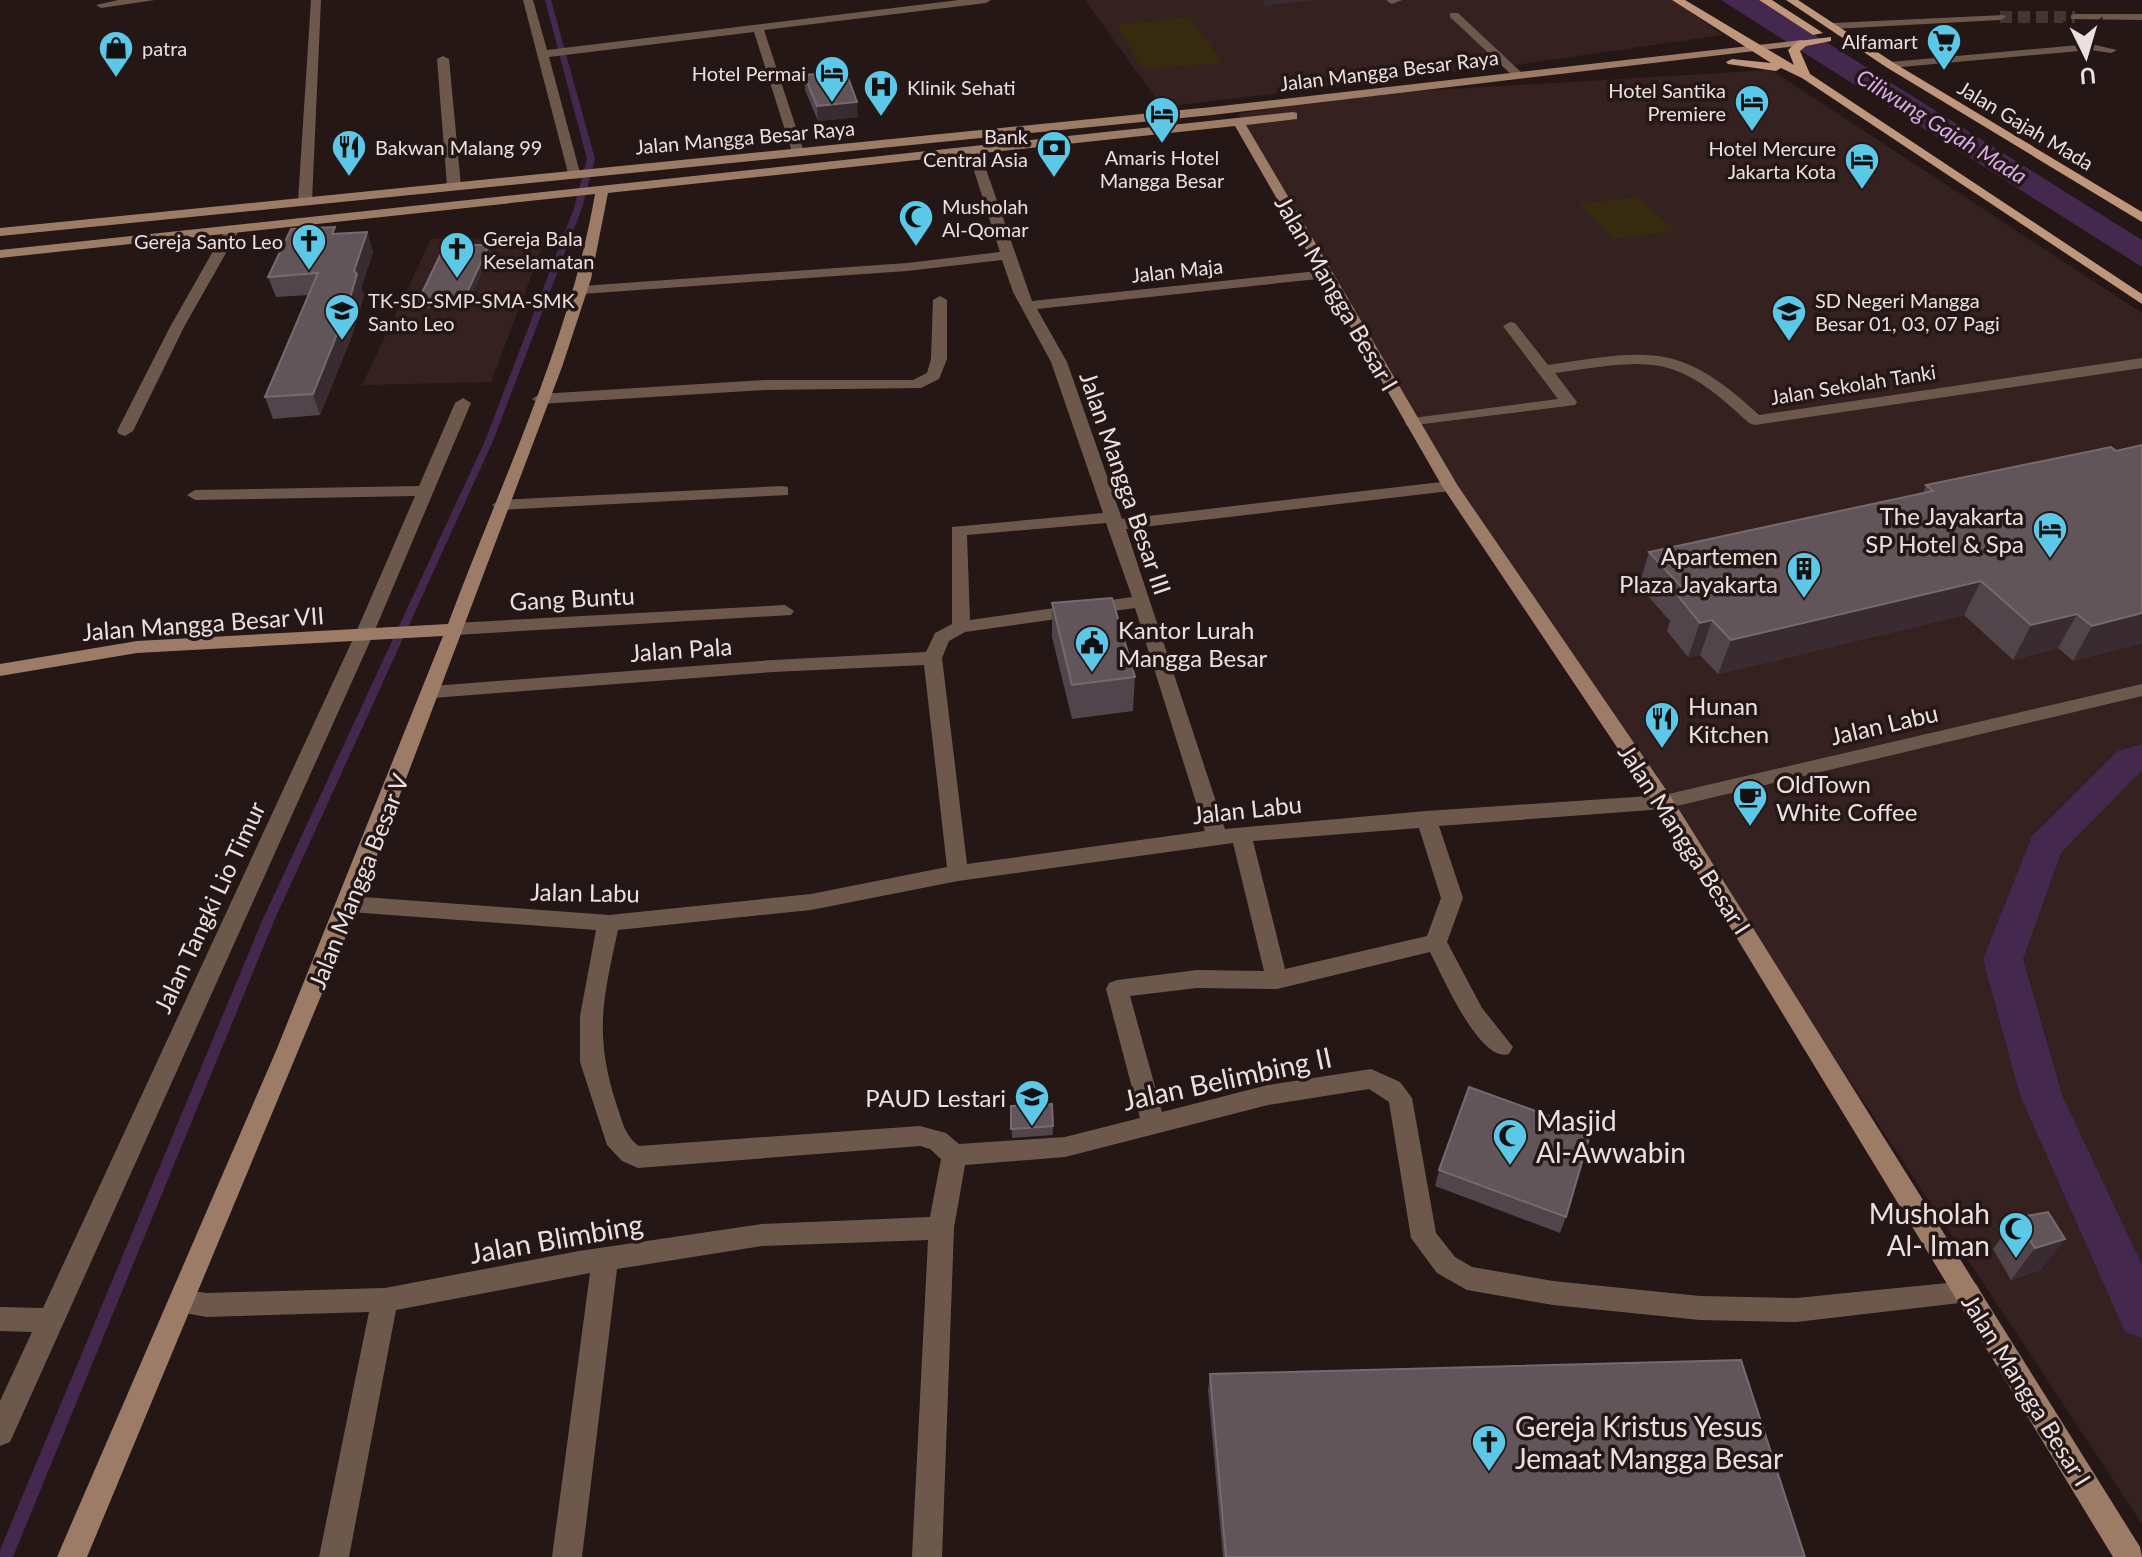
<svg xmlns="http://www.w3.org/2000/svg" width="2142" height="1557" viewBox="0 0 2142 1557" font-family="Lato,sans-serif">
  <rect width="100%" height="100%" fill="#251716"/>
  <g fill="#352120">
    <polygon points="1085,0 1673,0 1723,35 1515,65 1162,107"/>
    <polygon points="1771,70 2142,313 2142,1524 1409,412 1238,114 1349,95"/>
    <polygon points="546,237 491,382 362,385 431,239"/>
  </g>
  <g fill="#372b0f">
    <polygon points="1190,17 1222,63 1143,69 1117,25"/>
    <polygon points="1637,197 1676,231 1613,239 1579,204"/>
  </g>
  <polygon fill="#44284e" points="1721,0 1759,0 2142,240 2142,267"/>
  <g fill="none" stroke-linecap="round" stroke-linejoin="round">
    <polygon fill="#44284e" fill-rule="evenodd" points="545,0 551,0 595,159 582,208 493,441 274,921 13,1557 0,1557 0,1550 262,921 485,441 574,208 587,159"/>
    <polygon fill="#44284e" fill-rule="evenodd" points="2142,744 2142,770 2061,853 2023,959 2062,1095 2142,1265 2142,1338 2125,1332 2020,1095 1983,959 2032,836 2118,751"/>
    <polyline stroke="#433534" stroke-width="12" stroke-dasharray="12 6" stroke-linecap="butt" points="2000,17 2075,17"/>
    <g fill="#6d594c" fill-rule="evenodd">
      <polygon points="118,0 155,0 101,8 96,5"/>
      <polygon points="311,0 321,0 312,201 305,205 298,201"/>
      <polygon points="523,0 533,0 547,50 959,0 991,0 986,3 764,30 804,152 798,156 792,152 754,32 549,57 580,173 574,177 568,173"/>
      <polygon points="1402,0 1392,4 1387,1 1387,0"/>
      <polygon points="1450,13 1458,13 1522,73 1522,77 1514,77 1450,17"/>
      <polygon points="2075,14 2142,14 2142,20 2071,19 2071,15"/>
      <polygon points="2004,15 2006,17 2000,20 1833,29 1827,26 1833,23"/>
      <polygon points="2091,44 2117,50 2111,53 2091,50 1890,68 1884,65 1890,62"/>
      <polygon points="443,56 449,59 461,186 454,190 447,186 437,59"/>
      <path d="M974,148L980,152L1032,301L1327,270L1334,274L1327,278L1037,309L1067,362L1122,519L1450,481L1458,486L1450,491L1126,529L1225,829L1426,811L1664,795L2142,684V696L1664,809L1439,826L1463,898L1447,942L1482,1008L1513,1047L1509,1054C1480,1064 1442,975 1430,952L1277,989L1197,988L1130,996L1162,1112L1268,1085L1371,1069L1400,1082L1412,1098L1436,1233L1455,1257L1472,1267L1553,1281L1700,1296L1796,1298L1968,1281L1977,1285L1981,1293L1977,1301L1796,1322L1700,1320L1553,1305L1467,1290L1437,1273L1411,1238L1389,1102L1369,1089L1268,1105L1065,1157L965,1165L954,1228L942,1557H912L928,1240L762,1246L617,1269L582,1557H552L590,1273L396,1310L349,1557H319L369,1312L207,1317L173,1311L169,1302L173,1293L182,1290L207,1293L385,1288L579,1251L762,1224L930,1217L941,1159L930,1149L920,1146L638,1168L622,1161L607,1145L580,1062V1016L596,930L350,912L342,910L339,904L342,898L350,896L609,915L811,894L947,867L924,665L773,672L433,698L424,692L433,686L773,660L926,652L935,633L952,624V527L1103,513L1051,362L1013,292L1002,260L907,271L582,294L575,290L582,286L907,263L1000,252L968,152ZM1106,523L1132,597L970,620L967,535ZM1135,608L1205,831L967,864L942,658L949,641L965,632ZM1419,828L1441,898L1427,936L1285,969L1253,841ZM1233,843L1264,971L1197,970L1117,980L1109,983L1106,989L1140,1118L1065,1137L959,1144L946,1133L920,1126L639,1146C624,1135 622,1120 616,1103C594,1034 603,999 618,930L811,910L958,881Z"/>
      <polygon points="232,226 239,230 184,327 133,431 125,436 119,434 117,431 170,327 225,230"/>
      <polygon points="940,296 947,300 947,359 939,379 921,388 765,390 540,404 532,399 540,394 765,380 913,380 927,373 931,359 933,300"/>
      <path d="M1510,322L1515,323L1548,365C1649,350 1680,341 1759,415L2142,358V368L1755,425L1749,423C1674,352 1653,359 1555,373L1577,402L1575,405L1407,426L1405,423L1413,418L1558,399L1503,326Z"/>
      <polygon points="463,398 471,403 372,637 10,1442 0,1446 0,1401 32,1332 0,1331 0,1307 43,1308 354,637 415,496 195,500 187,495 195,490 419,486 455,403"/>
      <polygon points="782,486 788,487 788,495 500,510 492,505 500,500"/>
      <polygon points="785,605 794,611 791,615 455,635 446,629 455,623"/>
    </g>
    <g fill="#9c7c67" fill-rule="evenodd">
      <polygon points="1802,40 1808,43 1806,45 1212,115 0,236 0,228 1212,107"/>
      <path d="M1293,112L1297,113V119L1246,125L1458,486L1671,797L2140,1547L2142,1557H2113L1657,807L1442,486L1235,126L608,193L591,279L562,367L351,924L87,1557H57L276,1051L443,636L137,653L0,676V664L137,641L448,624C500,484 570,341 595,194L0,258V250Z"/>
    </g>
    <g fill="#c1977c" fill-rule="evenodd">
      <polygon points="1672,0 1685,0 1794,65 1788,50 1798,41 1831,37 1831,41 1806,46 1800,51 1810,74 2142,294 2142,304 1802,78 1781,68 1776,71 1728,64 1726,62 1732,59 1771,63"/>
      <polygon points="1759,0 1772,0 1823,33 1813,35"/>
      <polygon points="1786,0 1798,0 1894,63 2142,212 2142,222 1886,67"/>
    </g>
  </g>
  <g fill="#51444a">
    <polygon points="804,75 858,117 818,121 805,90"/>
    <polygon points="367,232 373,252 361,288 364,295 353,333 320,415 273,419 265,397 308,295 276,297 268,277 337,233"/>
    <polygon points="489,245 491,253 466,307 421,308 419,299"/>
    <polygon points="1926,485 2142,643 2073,661 2058,648 2013,660 1964,615 1718,674 1700,655 1688,657 1667,631 1670,621 1639,586 1649,552 1923,493"/>
    <polygon points="1052,603 1135,677 1133,711 1072,719 1052,637"/>
    <polygon points="1052,1104 1053,1135 1012,1138 1011,1106"/>
    <polygon points="1439,1170 1566,1217 1560,1233 1435,1186"/>
    <polygon points="2016,1218 2065,1239 2040,1270 2011,1280 1993,1249"/>
    <polygon points="1210,1374 1805,1557 1223,1557 1208,1390"/>
  </g>
  <g fill="#392b2f">
    <polygon points="1264,0 1314,0 1264,6"/>
    <polygon points="857,102 858,117 818,121 817,106"/>
    <polygon points="367,232 373,252 361,288 364,295 353,333 320,415 313,394"/>
    <polygon points="489,245 491,253 466,307 464,299"/>
    <polygon points="1981,581 1964,615 1718,674 1731,640"/>
    <polygon points="2142,613 2142,643 2073,661 2092,626"/>
    <polygon points="2077,614 2058,648 2013,660 2031,625"/>
    <polygon points="1712,620 1700,655 1688,657 1700,623"/>
    <polygon points="2065,1239 2040,1270 2011,1280 2035,1248"/>
  </g>
  <g fill="#62555a" stroke="#776a6f" stroke-width="2">
    <polygon points="846,72 857,102 817,106 804,75"/>
    <polygon points="335,227 332,234 367,232 354,271 357,274 346,312 313,394 265,397 318,273 268,277 291,229"/>
    <polygon points="445,245 489,245 464,299 419,299"/>
    <polygon points="2142,445 2142,613 2092,626 2077,614 2031,625 1981,581 1731,640 1712,620 1700,623 1678,596 1688,594 1649,552 1933,491 1926,485 2111,447 2116,451"/>
    <polygon points="1112,598 1135,677 1072,685 1052,603"/>
    <polygon points="1469,1087 1591,1131 1566,1217 1439,1170"/>
    <polygon points="1052,1104 1053,1126 1011,1129 1011,1106"/>
    <polygon points="2048,1212 2065,1239 2035,1248 2016,1218"/>
    <polygon points="1741,1360 1805,1557 1226,1557 1210,1374"/>
  </g>
  <defs>
    <symbol id="supermarket-pin" viewBox="-11 -11 22 30"><path d="M0 17L-7.5 6A9.5 9.5 0 1 1 7.5 6Z" fill="#5ac8e6" stroke="#251716"/><path d="M-6-5.5h2.5l.6 2H6L4.5 2H-2.5L-4.4-4H-6ZM-1.5 3.2a1.3 1.3 0 1 0 .1 0ZM3 3.2a1.3 1.3 0 1 0 .1 0Z" fill="#111"/></symbol>
    <symbol id="shop-pin" viewBox="-11 -11 22 30"><path d="M0 17L-7.5 6A9.5 9.5 0 1 1 7.5 6Z" fill="#5ac8e6" stroke="#251716"/><path d="M-5-2.5h2.3a2.7 3.5 0 0 1 5.4 0H5L5.5 6h-11ZM-1.5-2.5h3a1.5 2.3 0 0 0-3 0Z" fill="#111"/></symbol>
    <symbol id="hotel-pin" viewBox="-11 -11 22 30"><path d="M0 17L-7.5 6A9.5 9.5 0 1 1 7.5 6Z" fill="#5ac8e6" stroke="#251716"/><path d="M-6-4.5h1.5V1H6V5H4.5V3h-9V5H-6ZM-4 0a1.8 1.8 0 1 1 3.6 0ZM.5 0V-2.5h3Q6-2.5 6 0Z" fill="#111"/></symbol>
    <symbol id="hospital-pin" viewBox="-11 -11 22 30"><path d="M0 17L-7.5 6A9.5 9.5 0 1 1 7.5 6Z" fill="#5ac8e6" stroke="#251716"/><path d="M-5-5h3v3.5h4V-5h3V5h-3V1.5h-4V5h-3Z" fill="#111"/></symbol>
    <symbol id="restaurant-pin" viewBox="-11 -11 22 30"><path d="M0 17L-7.5 6A9.5 9.5 0 1 1 7.5 6Z" fill="#5ac8e6" stroke="#251716"/><path d="M-5-6h1v4h1v-4h1v4h1v-4h1v5L-1.5 .5V6h-2V.5L-5-1ZM5-6V6H3V1.5H1.5Q1.5-4 5-6Z" fill="#111"/></symbol>
    <symbol id="bank-pin" viewBox="-11 -11 22 30"><path d="M0 17L-7.5 6A9.5 9.5 0 1 1 7.5 6Z" fill="#5ac8e6" stroke="#251716"/><path d="M-6-4H6V4H-6ZM0-2.3a2.3 2.3 0 1 0 0 4.6a2.3 2.3 0 1 0 0-4.6Z" fill="#111"/></symbol>
    <symbol id="mosque-pin" viewBox="-11 -11 22 30"><path d="M0 17L-7.5 6A9.5 9.5 0 1 1 7.5 6Z" fill="#5ac8e6" stroke="#251716"/><path d="M3.5-4.9A6 6 0 1 0 3.5 4.9A5 5 0 1 1 3.5-4.9Z" fill="#111"/></symbol>
    <symbol id="church-pin" viewBox="-11 -11 22 30"><path d="M0 17L-7.5 6A9.5 9.5 0 1 1 7.5 6Z" fill="#5ac8e6" stroke="#251716"/><path d="M-1.2-6h2.4v3.5h3.3v2.4h-3.3V6h-2.4V-.1h-3.3v-2.4h3.3Z" fill="#111"/></symbol>
    <symbol id="school-pin" viewBox="-11 -11 22 30"><path d="M0 17L-7.5 6A9.5 9.5 0 1 1 7.5 6Z" fill="#5ac8e6" stroke="#251716"/><path d="M0-5L7-2L0 1L-7-2ZM-4 1L0 2.5L4 1V4Q0 6-4 4Z" fill="#111"/></symbol>
    <symbol id="building-pin" viewBox="-11 -11 22 30"><path d="M0 17L-7.5 6A9.5 9.5 0 1 1 7.5 6Z" fill="#5ac8e6" stroke="#251716"/><path d="M-4-6H4V6H1V3H-1V6H-4ZM-2.5-4.3h1.7v1.8h-1.7ZM.8-4.3h1.7v1.8H.8ZM-2.5-1h1.7V.8h-1.7ZM.8-1h1.7V.8H.8Z" fill="#111"/></symbol>
    <symbol id="civic-pin" viewBox="-11 -11 22 30"><path d="M0 17L-7.5 6A9.5 9.5 0 1 1 7.5 6Z" fill="#5ac8e6" stroke="#251716"/><path d="M-.6-6.5H3V-4.5H.6V-3L4-1V1h2V6H-6V1h2V-1L-.6-3ZM-1.2 2.5V6h2.4V2.5Z" fill="#111"/></symbol>
    <symbol id="cafe-pin" viewBox="-11 -11 22 30"><path d="M0 17L-7.5 6A9.5 9.5 0 1 1 7.5 6Z" fill="#5ac8e6" stroke="#251716"/><path d="M-5.5-4.5H6V0H3Q3 3.5 0 3.5H-2.5Q-5.5 3.5-5.5 0ZM3-3.2v2h1.7v-2ZM-6 4.5H4V6H-6Z" fill="#111"/></symbol>
  </defs>
  <g fill-rule="evenodd">
    <use href="#supermarket-pin" x="1924" y="21" width="40" height="54"/>
    <use href="#shop-pin" x="96" y="28" width="40" height="54"/>
    <use href="#hotel-pin" x="812" y="53" width="40" height="54"/>
    <use href="#hospital-pin" x="861" y="67" width="40" height="54"/>
    <use href="#hotel-pin" x="1732" y="82" width="40" height="54"/>
    <use href="#hotel-pin" x="1142" y="94" width="40" height="54"/>
    <use href="#restaurant-pin" x="329" y="127" width="40" height="54"/>
    <use href="#bank-pin" x="1034" y="128" width="40" height="54"/>
    <use href="#hotel-pin" x="1842" y="140" width="40" height="54"/>
    <use href="#mosque-pin" x="896" y="197" width="40" height="54"/>
    <use href="#church-pin" x="289" y="221" width="40" height="54"/>
    <use href="#church-pin" x="437" y="229" width="40" height="54"/>
    <use href="#school-pin" x="322" y="291" width="40" height="54"/>
    <use href="#school-pin" x="1769" y="292" width="40" height="54"/>
    <use href="#hotel-pin" x="2030" y="509" width="40" height="54"/>
    <use href="#building-pin" x="1784" y="549" width="40" height="54"/>
    <use href="#civic-pin" x="1072" y="623" width="40" height="54"/>
    <use href="#restaurant-pin" x="1642" y="699" width="40" height="54"/>
    <use href="#cafe-pin" x="1730" y="777" width="40" height="54"/>
    <use href="#school-pin" x="1012" y="1077" width="40" height="54"/>
    <use href="#mosque-pin" x="1490" y="1116" width="40" height="54"/>
    <use href="#mosque-pin" x="1996" y="1209" width="40" height="54"/>
    <use href="#church-pin" x="1469" y="1422" width="40" height="54"/>
  </g>
  <g text-anchor="middle" dominant-baseline="central" stroke-width="7" stroke-linejoin="round" paint-order="stroke">
    <g font-size="20" fill="#eae0e0" stroke="#251716" text-anchor="start">
      <text x="1918" y="41" text-anchor="end">Alfamart</text>
      <text x="142" y="48">patra</text>
      <text x="806" y="73" text-anchor="end">Hotel Permai</text>
      <text x="907" y="87">Klinik Sehati</text>
      <text x="1726" y="90" text-anchor="end">Hotel Santika<tspan x="1726" dy="23">Premiere</tspan></text>
      <text x="1028" y="136" text-anchor="end">Bank<tspan x="1028" dy="23">Central Asia</tspan></text>
      <text x="375" y="147">Bakwan Malang 99</text>
      <text x="1836" y="148" text-anchor="end">Hotel Mercure<tspan x="1836" dy="23">Jakarta Kota</tspan></text>
      <text x="1162" y="157" text-anchor="middle">Amaris Hotel<tspan x="1162" dy="23">Mangga Besar</tspan></text>
      <text x="942" y="206">Musholah<tspan x="942" dy="23">Al-Qomar</tspan></text>
      <text x="483" y="238">Gereja Bala<tspan x="483" dy="23">Keselamatan</tspan></text>
      <text x="283" y="241" text-anchor="end">Gereja Santo Leo</text>
      <text x="368" y="300">TK-SD-SMP-SMA-SMK<tspan x="368" dy="23">Santo Leo</tspan></text>
      <text x="1815" y="300">SD Negeri Mangga<tspan x="1815" dy="23">Besar 01, 03, 07 Pagi</tspan></text>
    </g>
    <g font-size="20" fill="#eae0e0" stroke="#251716">
      <text transform="translate(1389 70) rotate(-7)">Jalan Mangga Besar Raya</text>
      <text transform="translate(2026 125) rotate(31)">Jalan Gajah Mada</text>
      <text transform="translate(745 137) rotate(-5)">Jalan Mangga Besar Raya</text>
      <text transform="translate(1177 270) rotate(-6)">Jalan Maja</text>
      <text transform="translate(1853 384) rotate(-9)">Jalan Sekolah Tanki</text>
    </g>
    <g font-size="22" font-style="italic" fill="#d9aaec" stroke="#251716">
      <text transform="translate(1942 126) rotate(32)">Ciliwung Gajah Mada</text>
    </g>
    <g font-size="24" fill="#eae0e0" stroke="#251716">
      <text transform="translate(1337 293) rotate(60)">Jalan Mangga Besar I</text>
      <text transform="translate(1126 483) rotate(71)">Jalan Mangga Besar III</text>
      <text transform="translate(572 598) rotate(-3)">Gang Buntu</text>
      <text transform="translate(203 623) rotate(-4)">Jalan Mangga Besar VII</text>
      <text transform="translate(681 649) rotate(-4)">Jalan Pala</text>
      <text transform="translate(1884 724) rotate(-13)">Jalan Labu</text>
      <text transform="translate(1247 809) rotate(-6)">Jalan Labu</text>
      <text transform="translate(1685 839) rotate(57)">Jalan Mangga Besar I</text>
      <text transform="translate(358 881) rotate(-68)">Jalan Mangga Besar V</text>
      <text transform="translate(585 892) rotate(1)">Jalan Labu</text>
      <text transform="translate(209 907) rotate(-65)">Jalan Tangki Lio Timur</text>
      <text transform="translate(2027 1390) rotate(58)">Jalan Mangga Besar I</text>
    </g>
    <g font-size="24" fill="#eae0e0" stroke="#251716" text-anchor="end">
      <text x="2024" y="515">The Jayakarta<tspan x="2024" dy="28">SP Hotel &amp; Spa</tspan></text>
      <text x="1778" y="555">Apartemen<tspan x="1778" dy="28">Plaza Jayakarta</tspan></text>
      <text x="1118" y="629" text-anchor="start">Kantor Lurah<tspan x="1118" dy="28">Mangga Besar</tspan></text>
      <text x="1688" y="705" text-anchor="start">Hunan<tspan x="1688" dy="28">Kitchen</tspan></text>
      <text x="1776" y="783" text-anchor="start">OldTown<tspan x="1776" dy="28">White Coffee</tspan></text>
      <text x="1006" y="1097">PAUD Lestari</text>
    </g>
    <g font-size="28" fill="#eae0e0" stroke="#251716">
      <text transform="translate(1227 1078) rotate(-12)">Jalan Belimbing II</text>
      <text transform="translate(556 1238) rotate(-10)">Jalan Blimbing</text>
    </g>
    <g font-size="28" fill="#eae0e0" stroke="#251716" text-anchor="start">
      <text x="1536" y="1120">Masjid<tspan x="1536" dy="32">Al-Awwabin</tspan></text>
      <text x="1990" y="1213" text-anchor="end">Musholah<tspan x="1990" dy="32">Al- Iman</tspan></text>
      <text x="1515" y="1426">Gereja Kristus Yesus<tspan x="1515" dy="32">Jemaat Mangga Besar</tspan></text>
    </g>
  </g>
  <g transform="translate(2086 56) rotate(175)" stroke="#251716" stroke-width="6" paint-order="stroke">
  <path d="M0-6L14 30L0 20L-14 30Z" fill="#eae0e0"/>
  <text y="-12" font-size="22" font-weight="bold" text-anchor="middle" fill="#eae0e0">U</text>
  </g>
</svg>
